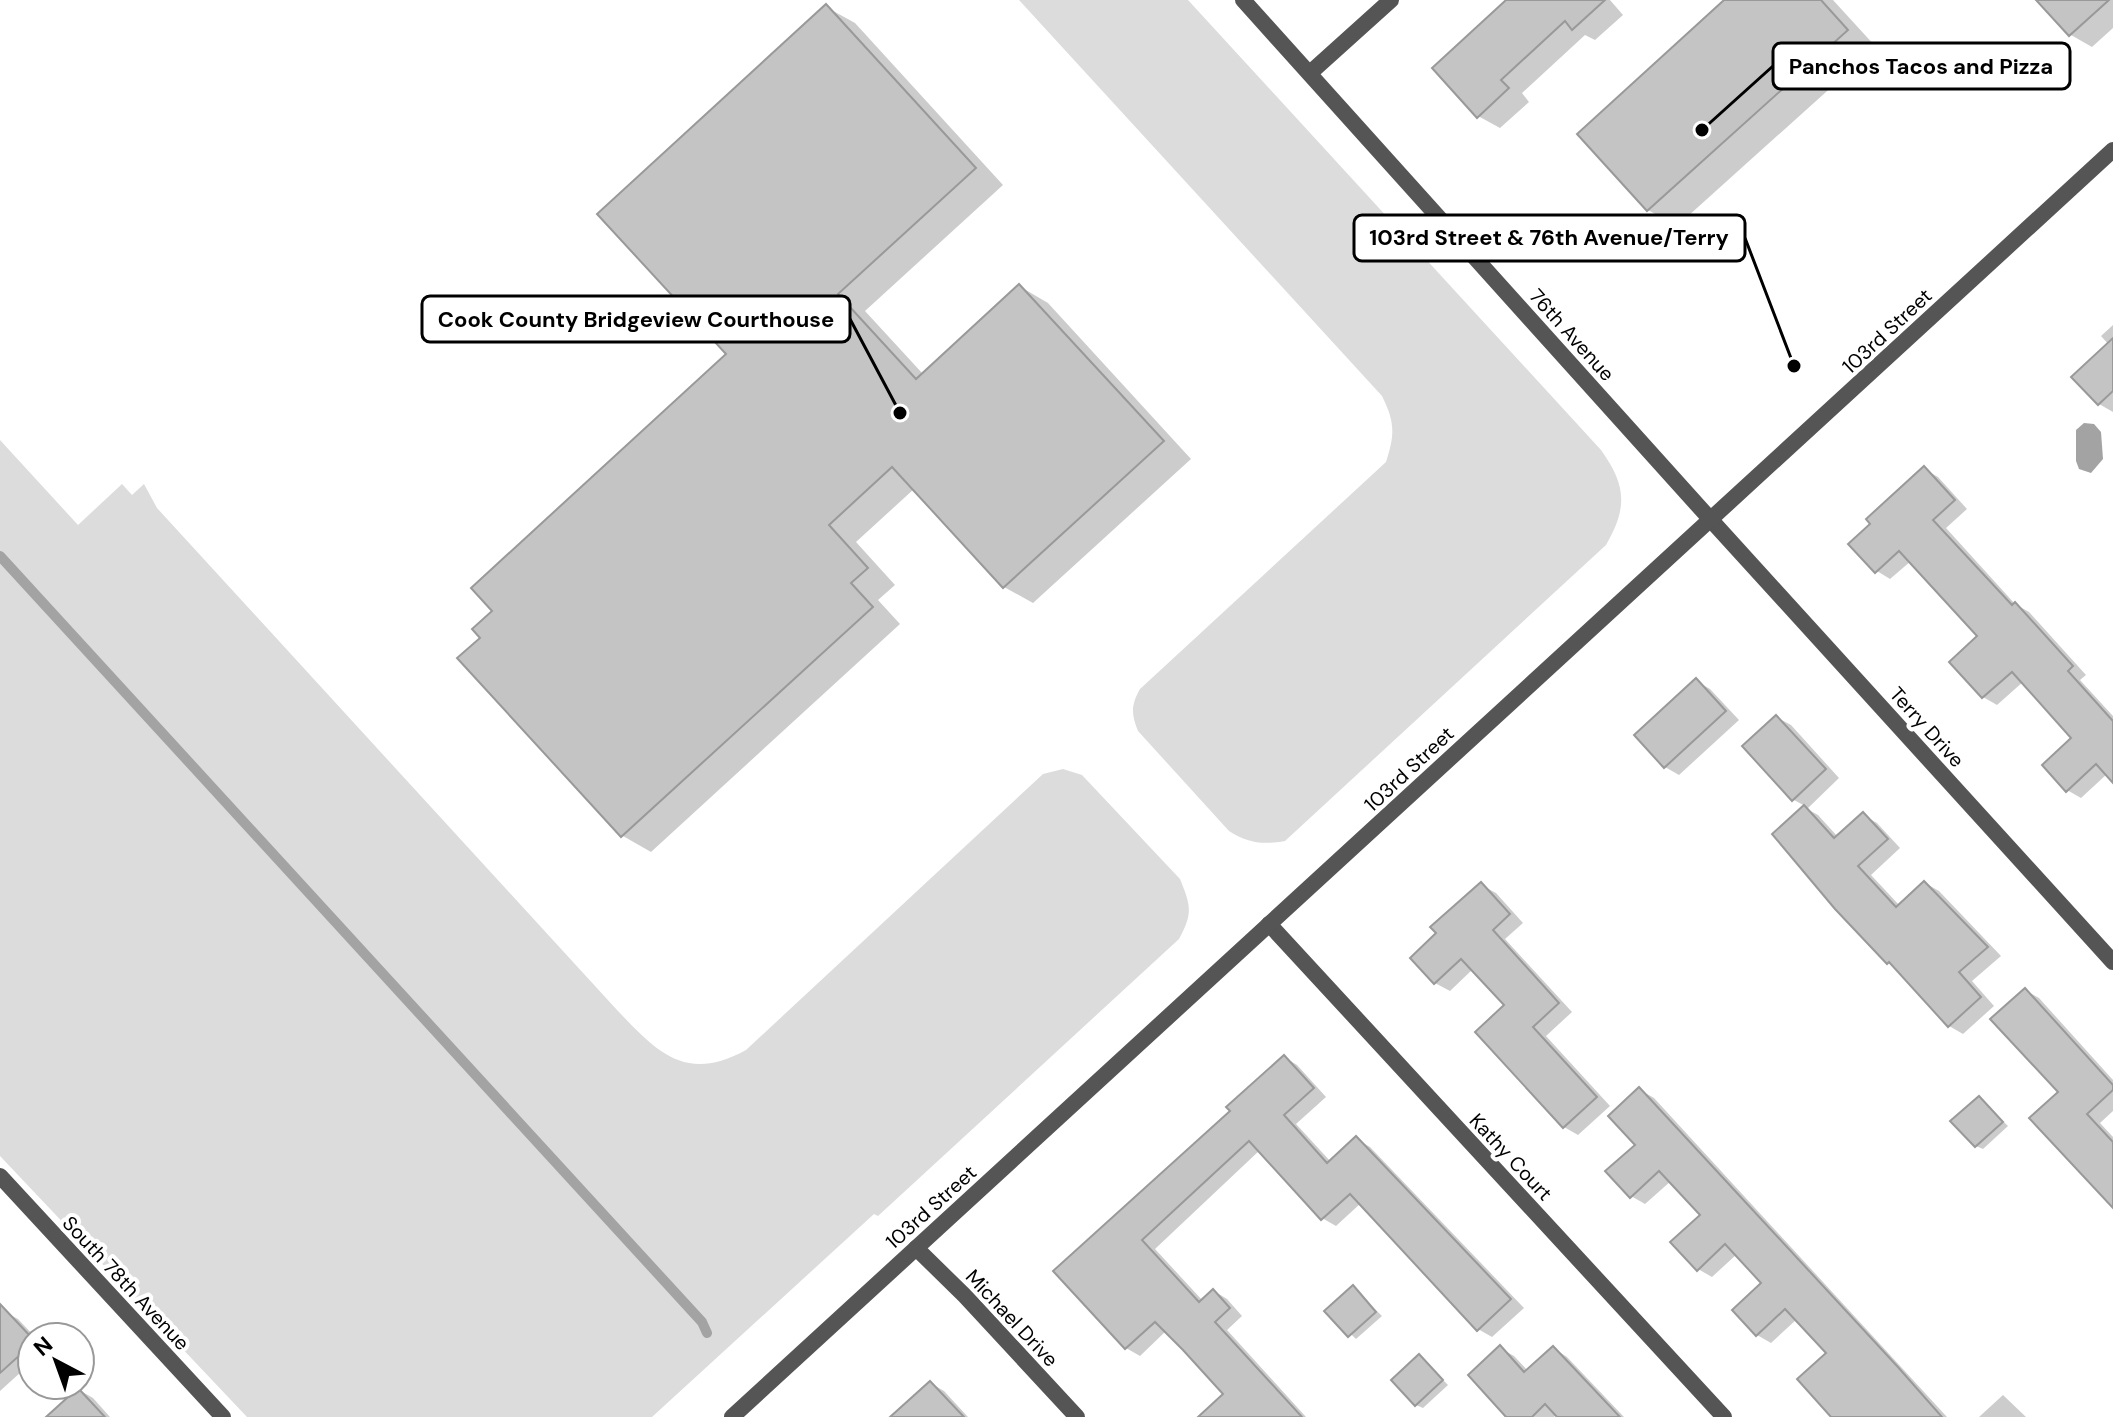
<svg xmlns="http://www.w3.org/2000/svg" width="2113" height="1417" viewBox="0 0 2113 1417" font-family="'DM Sans',sans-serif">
  <rect width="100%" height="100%" fill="#fff"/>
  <g fill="#dcdcdc">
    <path d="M1019,0H1188L1601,450C1626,485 1628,507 1606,545L1285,841C1262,845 1248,843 1229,831L1138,731C1131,714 1131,705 1140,689L1386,462C1395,434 1395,422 1382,396Z"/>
    <path d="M0,440L78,525L122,484L132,495L144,484L157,508L617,1010C658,1053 686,1083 746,1050L1043,774L1063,769L1082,775L1180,879C1191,906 1193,913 1179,939L878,1216L874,1214L652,1417H247L0,1156Z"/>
  </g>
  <polygon fill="#a3a3a3" points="2084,423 2094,424 2101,432 2103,459 2091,473 2079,469 2076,461 2076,430"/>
  <g fill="#0003">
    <polygon points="1509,0 1610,0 1623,15 1595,40 1585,35 1522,93 1529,102 1500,128 1478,116"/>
    <polygon points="1727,0 1833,0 1876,47 1677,226 1648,210"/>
    <polygon points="2047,0 2113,0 2113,28 2092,47 2071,35 2043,4"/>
    <polygon points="826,7 855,23 1003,185 865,311 923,374 1019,286 1048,303 1191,459 1033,603 1004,587 914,489 856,542 895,585 878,600 900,624 651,852 623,836 483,638 495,611 728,355"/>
    <polygon points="2113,325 2113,412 2099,404 2109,345 2101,336"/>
    <polygon points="1924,469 1938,477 1967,509 1946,528 2015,604 2029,612 2086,675 2080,680 2113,716 2113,780 2107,774 2081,798 2067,790 2074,738 2024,681 1997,705 1983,697 1951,662 1980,636 1911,561 1890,579 1877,571"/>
    <polygon points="1696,681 1710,689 1739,720 1679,775 1665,767"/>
    <polygon points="1776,717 1791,725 1839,778 1807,809 1818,815 1838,837 1863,815 1877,823 1900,848 1871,875 1900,906 1925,883 1939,891 2001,956 1972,981 1994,1006 1963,1034 1949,1026 1897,968 1888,963 1774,834 1805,806 1794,800 1745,746"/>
    <polygon points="1481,885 1496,893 1523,923 1505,939 1572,1012 1546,1036 1610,1106 1578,1135 1564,1127 1507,1005 1473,969 1450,991 1435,983"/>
    <polygon points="2025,990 2039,998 2113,1080 2113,1111 2100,1123 2113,1137 2113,1205 2060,1092"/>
    <polygon points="1284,1057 1297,1065 1326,1097 1296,1124 1331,1162 1356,1139 1370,1147 1524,1308 1492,1337 1478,1329 1361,1203 1336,1226 1322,1218 1260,1150 1155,1249 1203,1301 1214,1291 1227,1299 1242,1316 1227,1330 1306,1417 1201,1417 1226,1394 1166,1331 1140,1356 1126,1348 1056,1272 1232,1111"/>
    <polygon points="1640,1090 1654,1098 1947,1417 1835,1417 1829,1353 1797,1319 1771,1343 1757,1335 1764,1283 1737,1254 1712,1277 1698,1269 1702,1215 1671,1181 1645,1204 1631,1196 1637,1145"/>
    <polygon points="1979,1098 2008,1126 1983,1149 1976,1146"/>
    <polygon points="1353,1288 1382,1316 1356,1339 1327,1311"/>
    <polygon points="5,1312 18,1319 35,1337 32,1337 32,1362 0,1391 0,1316"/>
    <polygon points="1500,1348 1514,1356 1528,1371 1553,1348 1567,1357 1624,1417 1560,1417 1557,1414 1554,1417 1509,1417"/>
    <polygon points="1420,1357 1448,1385 1423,1408 1416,1405"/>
    <polygon points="930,1383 944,1391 968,1417 893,1417"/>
    <polygon points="79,1390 93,1398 110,1417 49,1417"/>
    <polygon points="2003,1395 2026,1417 1979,1417"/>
  </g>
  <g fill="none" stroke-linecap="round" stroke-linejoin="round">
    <polyline stroke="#a3a3a3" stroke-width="10" points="0,556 702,1322 707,1333"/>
  </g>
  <g fill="#c4c4c4" stroke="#999" stroke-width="2">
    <polygon points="1506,0 1605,0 1572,30 1565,21 1501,80 1509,88 1477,118 1432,68"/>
    <polygon points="1724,0 1821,0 1848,30 1647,211 1577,134"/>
    <polygon points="2036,0 2109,0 2069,36"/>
    <polygon points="826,4 976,168 838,294 916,379 1019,284 1164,441 1003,588 892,467 829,525 868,568 851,583 873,607 621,837 457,658 480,638 472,629 492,611 471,588 726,354 597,214"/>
    <polygon points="2113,338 2113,391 2098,405 2071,377"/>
    <polygon points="1924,466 1955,500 1933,520 2012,605 2015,602 2073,666 2068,671 2113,721 2113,783 2096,764 2066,792 2042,765 2071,738 2012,672 1982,698 1949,662 1977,636 1899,551 1875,573 1848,544 1870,524 1866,519"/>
    <polygon points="1696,678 1726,711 1664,768 1634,735"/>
    <polygon points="1776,715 1826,769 1792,801 1742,746"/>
    <polygon points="1804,805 1834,838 1863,812 1888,839 1858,866 1896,907 1924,881 1988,947 1959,972 1981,997 1948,1027 1889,962 1887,964 1835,909 1772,834"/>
    <polygon points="1481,882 1510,914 1493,930 1559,1003 1533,1027 1597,1097 1563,1128 1475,1032 1504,1005 1461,959 1434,984 1410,958 1436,933 1430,927"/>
    <polygon points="2025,988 2113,1085 2113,1090 2087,1114 2113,1142 2113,1208 2029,1118 2058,1092 1990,1019"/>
    <polygon points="1284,1055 1314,1088 1284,1115 1327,1163 1356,1136 1511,1299 1477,1331 1350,1194 1321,1220 1249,1141 1142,1240 1199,1302 1213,1289 1230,1308 1215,1322 1302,1417 1198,1417 1223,1394 1183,1350 1155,1322 1125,1349 1053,1271 1230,1111 1226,1107"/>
    <polygon points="1639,1087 1897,1366 1942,1417 1831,1417 1797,1379 1826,1353 1785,1309 1756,1336 1732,1310 1761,1283 1725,1244 1697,1271 1670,1242 1700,1215 1659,1171 1630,1198 1605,1171 1635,1145 1608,1116"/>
    <polygon points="1979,1096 2003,1122 1975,1147 1950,1121"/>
    <polygon points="1353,1285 1376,1312 1348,1337 1324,1311"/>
    <polygon points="0,1304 32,1338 32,1344 0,1373"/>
    <polygon points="1500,1345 1524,1372 1553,1346 1620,1417 1557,1417 1545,1404 1532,1417 1506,1417 1468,1375"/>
    <polygon points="1419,1354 1443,1380 1415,1406 1391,1380"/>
    <polygon points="930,1381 964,1417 890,1417"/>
    <polygon points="78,1388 105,1417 46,1417"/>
  </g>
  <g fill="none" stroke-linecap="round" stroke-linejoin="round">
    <g stroke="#555" stroke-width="16">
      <polyline points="1310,73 1391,0"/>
      <polyline points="1711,520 2113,962"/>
      <polyline points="1269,924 1724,1417"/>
      <polyline points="0,1176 223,1417"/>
      <polyline points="916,1248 965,1296 1077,1417"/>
    </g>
    <g stroke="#555" stroke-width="16">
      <polyline points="1243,0 1711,520"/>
      <polyline points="732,1417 2113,150"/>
    </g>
  </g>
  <g text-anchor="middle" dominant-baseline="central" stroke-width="8" stroke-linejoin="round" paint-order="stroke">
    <g font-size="20" fill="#000" stroke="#fff">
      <text transform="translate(1887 331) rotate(-43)">103rd Street</text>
      <text transform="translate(1572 335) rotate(48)">76th Avenue</text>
      <text transform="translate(1927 727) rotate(48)">Terry Drive</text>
      <text transform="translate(1409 769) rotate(-43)">103rd Street</text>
      <text transform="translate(1511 1157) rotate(47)">Kathy Court</text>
      <text transform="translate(931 1207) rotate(-42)">103rd Street</text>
      <text transform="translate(126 1283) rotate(47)">South 78th Avenue</text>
      <text transform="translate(1012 1318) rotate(47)">Michael Drive</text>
    </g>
  </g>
  <path fill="none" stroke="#000" stroke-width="3" d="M1702 130L1773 66M1794 366L1745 238M900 413L850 319"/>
  <g fill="#000" stroke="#fff" stroke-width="3">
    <circle cx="1702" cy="130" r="8"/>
    <circle cx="1794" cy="366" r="8"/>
    <circle cx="900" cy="413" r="8"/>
  </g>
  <g fill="#fff" stroke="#000" stroke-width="3">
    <rect x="1773" y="43" width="297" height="46" rx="8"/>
    <rect x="1354" y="215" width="391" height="46" rx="8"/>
    <rect x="422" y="296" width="428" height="46" rx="8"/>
  </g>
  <g font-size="22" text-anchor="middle" font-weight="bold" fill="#000">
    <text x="1921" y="74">Panchos Tacos and Pizza</text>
    <text x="1549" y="245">103rd Street &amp; 76th Avenue/Terry</text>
    <text x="636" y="327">Cook County Bridgeview Courthouse</text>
  </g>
  <g transform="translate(56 1361) rotate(319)"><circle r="38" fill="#ffffff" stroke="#999999" stroke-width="2"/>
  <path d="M0-6L14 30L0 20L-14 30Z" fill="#000000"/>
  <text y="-12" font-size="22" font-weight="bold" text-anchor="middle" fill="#000000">N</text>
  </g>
</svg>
